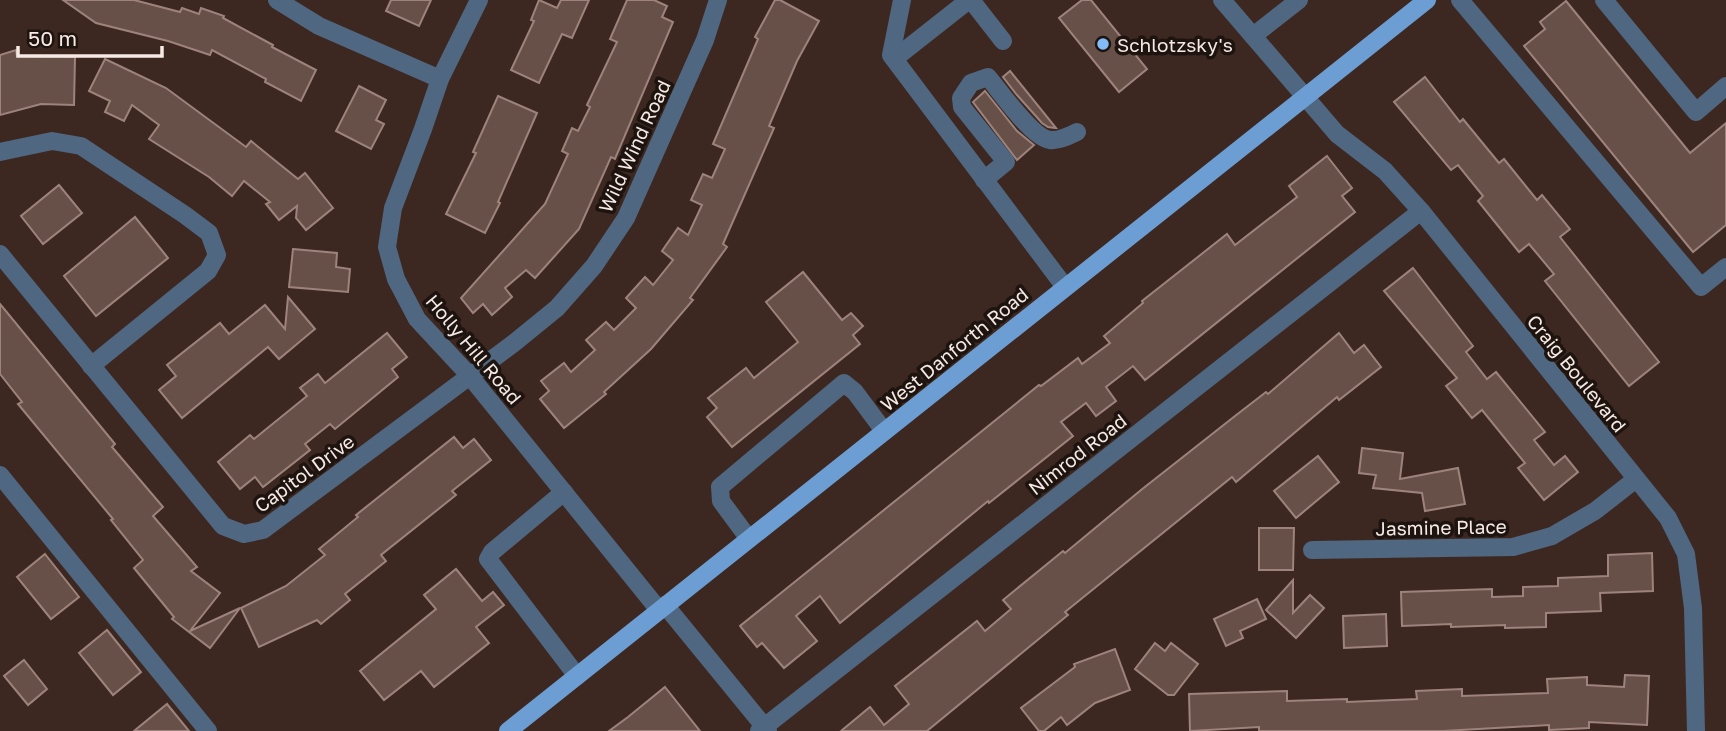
<svg xmlns="http://www.w3.org/2000/svg" width="1726" height="731" viewBox="0 0 1726 731" font-family="'Golos Text',sans-serif">
  <rect width="100%" height="100%" fill="#3d2821"/>
  <g fill="#675048" stroke="#9d837b" stroke-width="2">
    <polygon points="63,0 134,0 180,12 182,8 199,14 201,8 224,16 223,18 273,45 272,47 316,70 301,101 265,82 266,79 212,50 210,55 168,41 96,23"/>
    <polygon points="391,0 431,0 419,26 386,11"/>
    <polygon points="539,0 557,8 561,0 589,0 572,38 562,34 539,83 511,70 534,21 531,20"/>
    <polygon points="627,0 654,0 667,6 662,17 673,22 615,159 611,157 579,229 535,278 526,270 505,288 512,297 492,315 483,304 473,313 461,298 545,204 568,154 562,151 572,128 578,131 590,107 587,105 617,42 610,39"/>
    <polygon points="775,0 780,0 819,21 797,61 769,126 774,128 723,244 727,247 690,298 693,300 651,349 604,392 606,394 564,428 540,399 549,391 541,381 564,363 571,372 595,350 586,340 606,322 614,330 636,308 626,298 645,277 653,285 673,260 662,251 678,228 688,235 702,205 691,200 703,174 712,178 725,149 713,144 758,39 755,37"/>
    <polygon points="1082,0 1091,0 1147,69 1119,92 1059,18"/>
    <polygon points="1566,1 1690,153 1726,123 1726,225 1693,252 1524,46 1545,29 1540,22"/>
    <polygon points="16,50 17,56 75,57 74,105 41,104 0,115 0,55"/>
    <polygon points="105,59 166,88 246,147 251,141 298,179 305,173 333,208 306,230 296,218 297,206 279,220 266,204 270,202 244,181 232,196 209,177 149,139 159,125 132,105 124,121 105,112 110,101 89,91"/>
    <polygon points="1010,71 1056,128 1055,128 1048,127 1042,123 1017,95 1003,77"/>
    <polygon points="1425,77 1460,122 1463,119 1499,163 1504,159 1537,200 1542,195 1570,229 1560,237 1659,362 1629,386 1545,281 1554,274 1529,244 1519,252 1478,201 1483,196 1458,165 1451,170 1394,102"/>
    <polygon points="359,86 386,100 376,120 384,124 371,149 336,131"/>
    <polygon points="985,91 1017,131 1034,145 1017,160 973,102"/>
    <polygon points="498,96 537,113 498,202 500,203 485,233 446,214 476,153 473,152"/>
    <polygon points="1327,156 1352,188 1342,196 1355,212 1145,380 1133,366 1106,387 1116,401 1096,416 1086,403 1061,422 1073,436 989,503 988,501 840,623 820,596 796,616 817,641 784,668 762,643 757,647 740,626 1039,385 1041,386 1078,358 1082,364 1110,343 1104,336 1143,303 1142,301 1227,234 1235,245 1297,197 1289,186"/>
    <polygon points="59,185 82,213 43,244 21,216"/>
    <polygon points="135,217 168,258 96,316 64,276"/>
    <polygon points="293,249 337,253 336,267 350,269 348,292 289,287"/>
    <polygon points="1413,268 1473,346 1466,352 1487,379 1496,372 1545,432 1534,440 1554,465 1565,456 1578,472 1544,500 1518,468 1525,463 1482,410 1472,418 1446,386 1457,378 1384,291"/>
    <polygon points="803,272 842,320 851,313 863,326 853,335 860,344 732,447 707,417 717,408 708,398 746,368 754,378 798,342 766,302"/>
    <polygon points="288,297 315,329 279,359 268,347 182,418 159,390 176,376 167,365 220,323 229,334 265,305 285,329"/>
    <polygon points="0,304 115,444 112,447 163,507 153,516 197,567 191,571 220,593 190,631 240,608 210,648 172,619 174,617 134,568 143,560 111,520 113,519 18,404 22,402 0,374"/>
    <polygon points="387,333 407,357 392,369 398,377 335,429 330,424 305,444 310,450 263,487 255,477 240,489 218,462 250,435 254,439 307,396 300,388 318,374 325,383"/>
    <polygon points="1339,333 1354,353 1364,345 1381,367 1339,400 1337,397 1236,482 1232,477 1065,612 1068,615 927,731 841,731 870,707 884,725 909,704 895,686 977,621 985,631 1011,609 1003,600 1063,551 1065,553 1141,490 1235,416 1266,392 1268,394"/>
    <polygon points="454,437 463,448 474,439 491,460 452,491 456,495 381,555 386,561 345,594 350,600 321,624 317,620 259,647 241,608 286,586 325,555 319,549 358,517 356,515"/>
    <polygon points="1362,448 1403,453 1400,479 1458,468 1465,504 1425,511 1422,493 1373,488 1376,475 1359,473"/>
    <polygon points="1318,456 1339,482 1296,518 1274,491"/>
    <polygon points="1259,528 1294,528 1293,570 1259,570"/>
    <polygon points="1652,553 1653,591 1600,593 1601,611 1546,613 1546,627 1505,628 1505,625 1451,627 1451,624 1402,626 1401,592 1492,589 1492,597 1523,596 1523,587 1558,586 1558,578 1608,576 1608,555"/>
    <polygon points="45,554 79,597 51,619 17,577"/>
    <polygon points="456,569 482,601 493,592 504,605 476,627 489,643 434,687 421,671 384,700 360,671 436,609 424,595"/>
    <polygon points="1293,580 1293,613 1310,595 1324,608 1296,638 1266,610"/>
    <polygon points="1257,599 1266,619 1240,631 1243,638 1226,646 1214,619"/>
    <polygon points="1386,614 1387,646 1344,648 1343,616"/>
    <polygon points="107,630 141,672 113,695 79,653"/>
    <polygon points="1155,643 1165,651 1171,643 1198,664 1174,695 1168,695 1135,669"/>
    <polygon points="1115,649 1130,690 1095,703 1067,725 1061,717 1044,731 1039,731 1021,708 1075,667 1074,664"/>
    <polygon points="24,660 47,689 28,705 4,676"/>
    <polygon points="1625,675 1649,676 1647,725 1589,722 1589,728 1549,730 1549,725 1443,731 1259,731 1259,727 1190,731 1189,694 1287,691 1287,701 1347,699 1347,702 1417,699 1416,691 1462,689 1462,696 1548,693 1547,679 1587,677 1587,685 1624,687"/>
    <polygon points="665,687 700,731 609,731 628,717"/>
    <polygon points="167,704 189,731 134,731"/>
  </g>
  <g fill="none" stroke-linecap="round" stroke-linejoin="round">
    <g stroke="#4f6781" stroke-width="18">
      <polyline points="277,0 319,26 440,79"/>
      <polyline points="479,0 440,79 423,129 393,208 387,247 396,279 417,319 469,375 659,610"/>
      <polyline points="902,0 891,55 1065,287"/>
      <polyline points="971,0 1003,41"/>
      <polyline points="1222,0 1337,134 1385,171 1421,211 1668,518 1686,554 1693,608 1696,731"/>
      <polyline points="1460,0 1701,287 1726,267"/>
      <polyline points="1604,0 1696,112 1726,86"/>
      <polyline points="1253,36 1299,0"/>
      <polyline points="894,59 969,0"/>
      <polyline points="0,152 52,141 81,146 185,215 209,233 217,255 208,271 91,366"/>
      <path d="M984,180L1006,162L962,107L961,98L971,83L988,77C1000,91 1032,138 1050,140C1059,141 1069,136 1077,132"/>
      <polyline points="0,254 223,526 244,534 263,530 514,343 557,308 594,266 626,218 705,40 718,0"/>
      <polyline points="0,475 208,731"/>
      <polyline points="564,492 492,552 488,559 577,676"/>
      <polyline points="749,539 721,501 720,487 844,383 855,392 884,431"/>
      <polyline points="1312,550 1513,547 1552,536 1595,511 1636,479"/>
      <polyline points="665,605 768,731"/>
      <polyline points="759,731 1421,211"/>
    </g>
    <polyline stroke="#6c9ed3" stroke-width="18" points="508,731 1427,0"/>
  </g>
  <circle fill="#82bcfa" stroke="#1d1410" stroke-width="2.5" cx="1103" cy="44" r="7"/>
  <g text-anchor="middle" dominant-baseline="central" stroke-width="7" stroke-linejoin="round" paint-order="stroke">
    <g font-size="19" fill="#f7e9e4" stroke="#1d1410" text-anchor="start">
      <text x="1117" y="44">Schlotzsky's</text>
    </g>
    <g font-size="19" fill="#f7e9e4" stroke="#1d1410">
      <text transform="translate(634 146) rotate(-65)">Wild Wind Road</text>
      <text transform="translate(474 349) rotate(50)">Holly Hill Road</text>
      <text transform="translate(954 349) rotate(-39)">West Danforth Road</text>
      <text transform="translate(1577 373) rotate(51)">Craig Boulevard</text>
      <text transform="translate(1077 454) rotate(-38)">Nimrod Road</text>
      <text transform="translate(304 473) rotate(-36)">Capitol Drive</text>
      <text transform="translate(1441 527) rotate(-1)">Jasmine Place</text>
    </g>
  </g>
  <path d="M18 46v10h144v-10" fill="none" stroke="#f7e9e4" stroke-width="3.5"/>
  <text x="28" y="46" font-size="21" fill="#f7e9e4" stroke="#1d1410" stroke-width="5" paint-order="stroke">50 m</text>
</svg>
